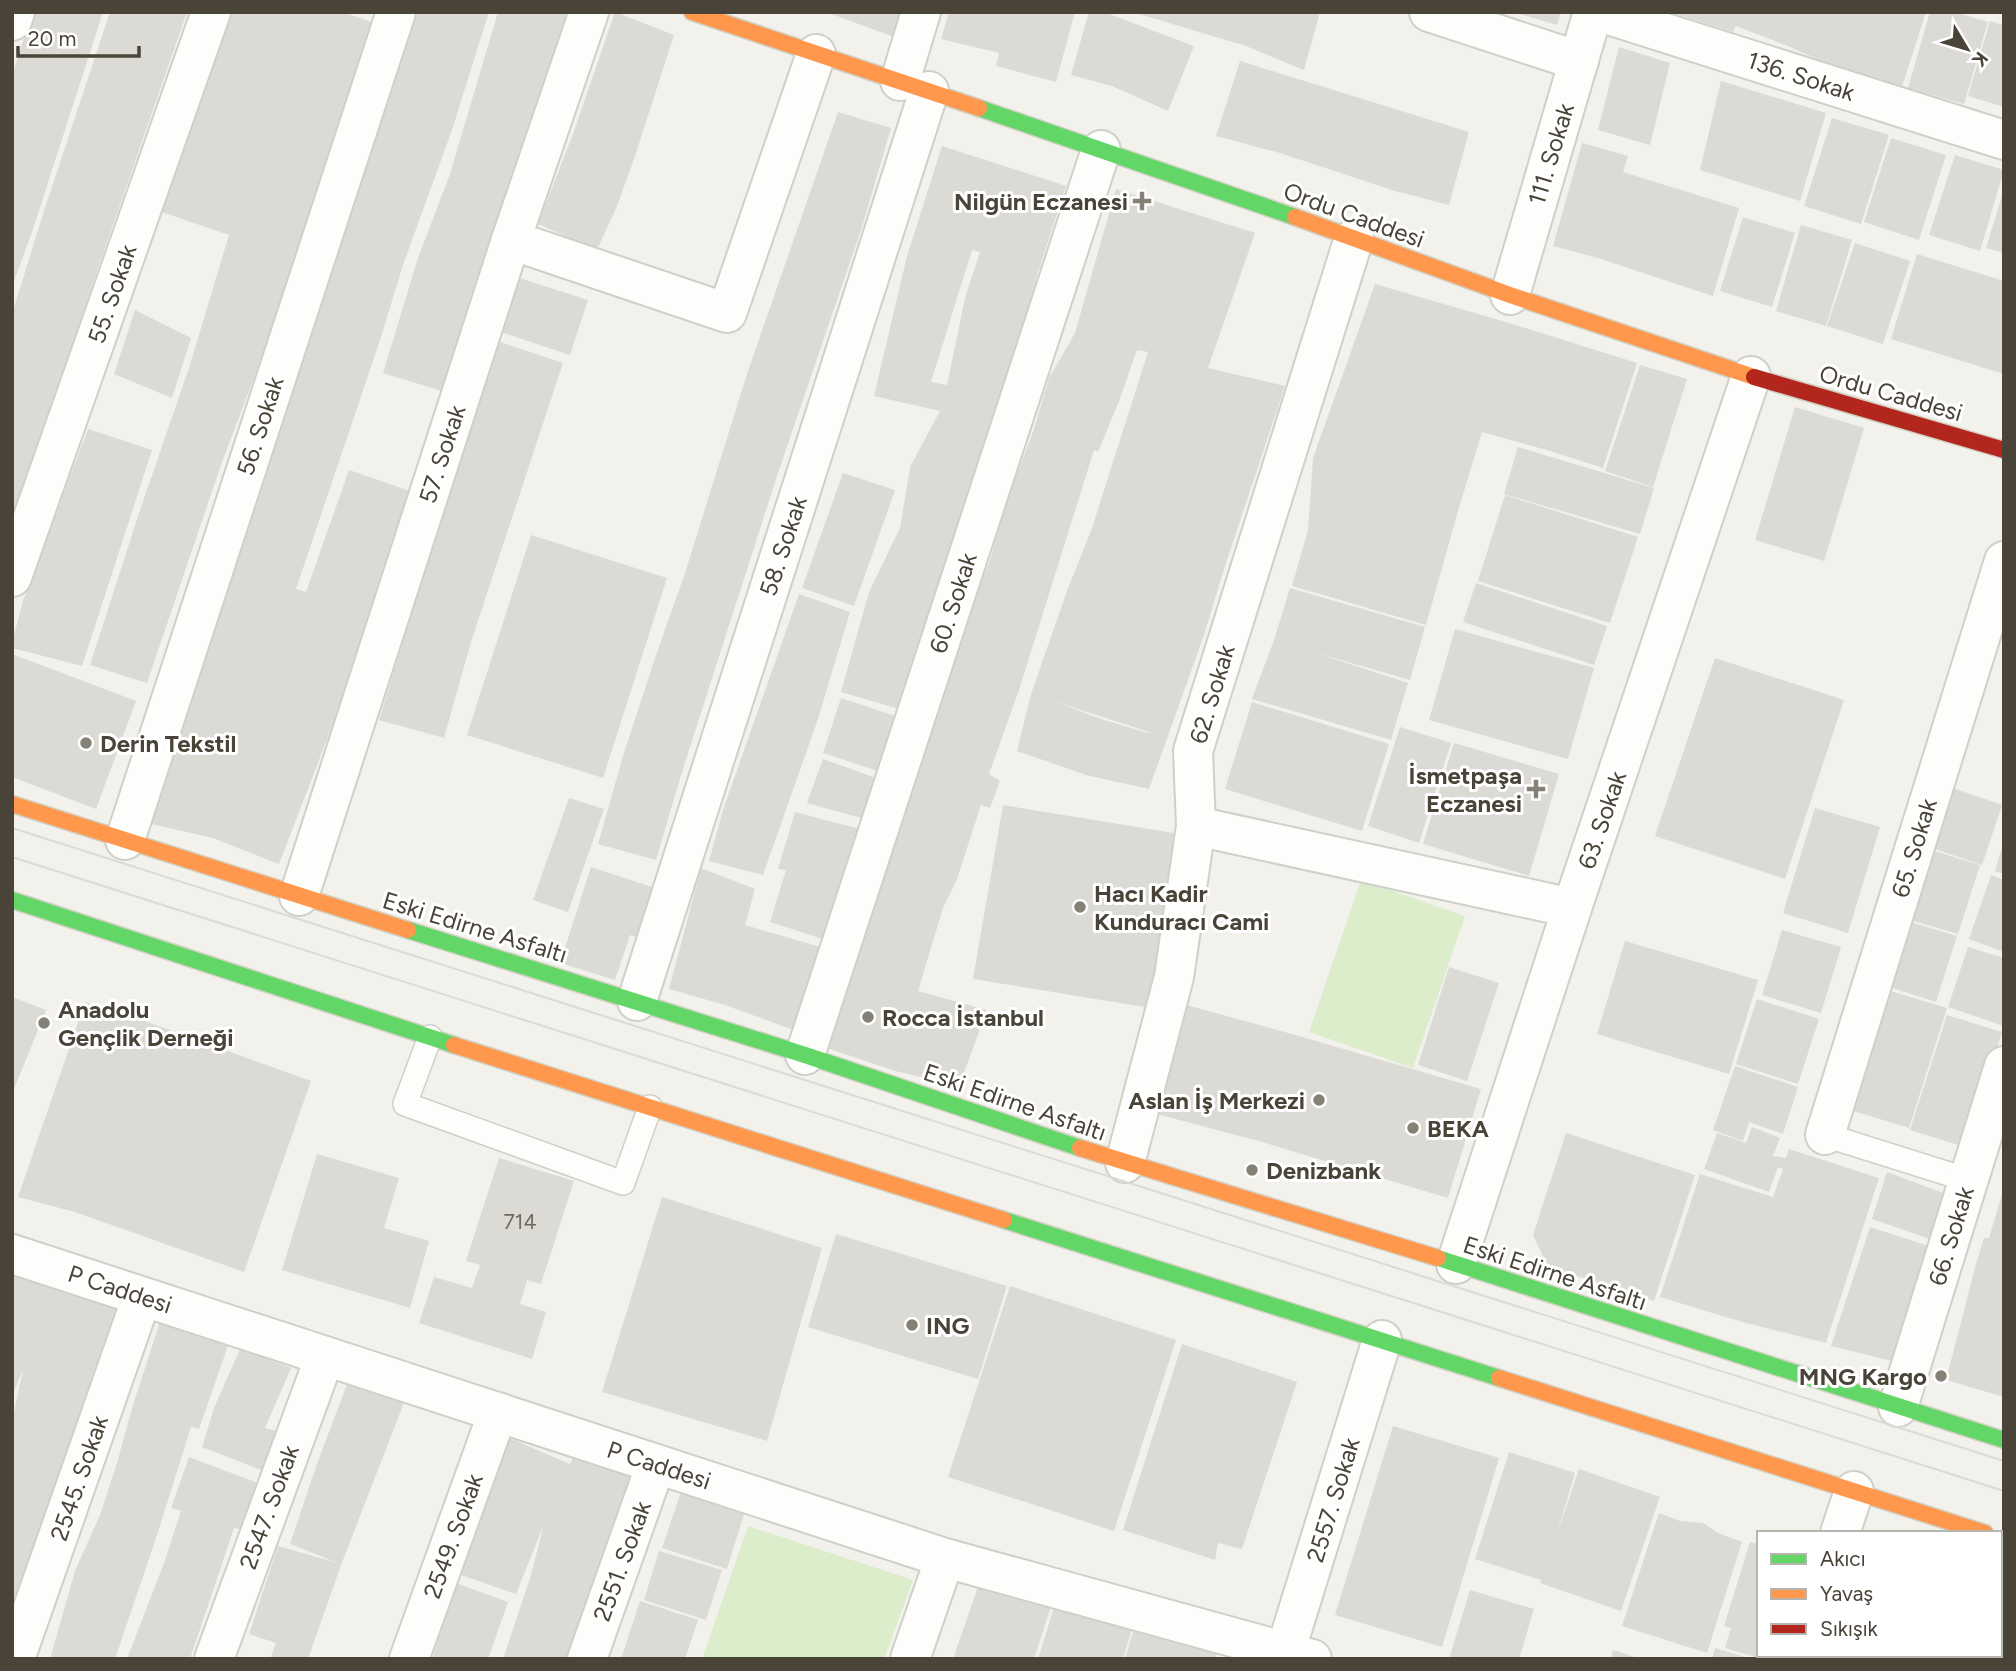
<svg xmlns="http://www.w3.org/2000/svg" width="2016" height="1671" viewBox="0 0 2016 1671" font-family="Figtree,sans-serif">
  <rect width="100%" height="100%" fill="#f2f1ec"/>
  <g fill="#dcedcc">
    <polygon points="1361,880 1465,916 1413,1068 1309,1032"/>
    <polygon points="748,1526 913,1580 884,1659 702,1659"/>
  </g>
  <g fill="#dcdad4" fill-rule="evenodd">
    <polygon points="32,12 103,12 34,226 12,287 12,76"/>
    <polygon points="110,12 187,12 88,297 71,354 12,527 12,314 42,217"/>
    <polygon points="225,12 342,12 372,22 350,96 275,323 222,462 147,683 90,665 140,510 189,368 229,235 159,211"/>
    <polygon points="417,12 489,12 452,130 403,265 380,340 296,589 306,592 349,470 416,493 356,664 279,864 213,838 147,823 165,768 198,679 187,676 363,176 382,108"/>
    <polygon points="498,12 558,12 570,16 448,393 383,373 418,258 450,174"/>
    <polygon points="615,12 674,35 635,156 617,206 597,250 538,224 573,134"/>
    <polygon points="826,12 902,12 894,37"/>
    <polygon points="949,12 1075,12 1056,82 996,66 999,53 941,39"/>
    <polygon points="1089,12 1104,12 1194,46 1168,111 1112,86 1071,75"/>
    <polygon points="1132,12 1320,12 1304,70 1246,46"/>
    <polygon points="1513,12 1561,12 1557,25"/>
    <polygon points="1670,12 1926,12 1901,90 1847,72 1790,47 1736,26 1733,32"/>
    <polygon points="1930,12 1955,12 1988,22 1964,104 1908,88"/>
    <polygon points="1990,21 2004,25 2004,107 1968,96"/>
    <polygon points="1619,47 1670,63 1650,145 1598,130"/>
    <polygon points="1240,61 1469,132 1449,205 1395,191 1280,153 1216,136"/>
    <polygon points="1721,81 1826,113 1800,201 1700,170"/>
    <polygon points="838,112 891,128 862,227 776,479 682,772 656,860 598,844 623,756 655,658 685,573 747,374"/>
    <polygon points="1832,118 1889,135 1861,224 1804,206"/>
    <polygon points="1891,138 1946,155 1919,240 1864,222"/>
    <polygon points="1582,143 1628,156 1623,172 1739,208 1713,296 1598,258 1553,246"/>
    <path d="M942,146L1066,186L1038,272L1013,371L906,711L841,692L869,592L900,528L910,467L940,411L874,396L907,256ZM972,250L980,252L965,298L947,385L931,382Z"/>
    <polygon points="1955,155 2004,170 1980,251 1929,235"/>
    <path d="M1116,189L1255,233L1208,368L1285,386L1225,566L1204,635L1149,789L1086,775L1017,751L1031,694L1067,591L1092,528L1148,352L1137,350L1119,401L1098,452L1094,450L1019,690L989,774L1000,781L990,808L981,805L957,879L943,908L918,991L987,1010L959,1086L895,1071L824,1047L913,783L933,730L947,668L990,560L1007,501L1034,429L1049,378L1075,333ZM1053,701L1149,732L1148,733L1101,719Z"/>
    <polygon points="2003,192 2004,192 2004,253 1986,248"/>
    <polygon points="1743,217 1795,233 1772,307 1720,291"/>
    <polygon points="1801,225 1852,240 1826,326 1776,311"/>
    <polygon points="1855,243 1910,261 1883,344 1827,326"/>
    <polygon points="1917,254 2004,281 2004,374 1891,339"/>
    <polygon points="513,276 588,300 570,355 495,330"/>
    <polygon points="1375,284 1516,325 1637,363 1603,468 1550,451 1482,432 1458,511 1426,625 1292,586 1308,530 1313,458"/>
    <polygon points="135,310 191,338 172,398 114,374"/>
    <polygon points="494,340 563,363 471,642 444,738 379,720"/>
    <polygon points="1640,365 1687,379 1653,487 1605,471"/>
    <polygon points="1795,407 1864,428 1824,561 1755,540"/>
    <polygon points="88,429 152,450 82,666 12,648 12,643 23,601"/>
    <polygon points="1518,447 1654,488 1640,534 1504,494"/>
    <polygon points="843,473 895,490 854,606 802,588"/>
    <polygon points="1505,495 1638,537 1610,623 1478,581"/>
    <polygon points="531,535 667,578 603,778 467,735"/>
    <polygon points="1476,583 1607,626 1594,665 1463,622"/>
    <polygon points="1290,588 1425,627 1410,680 1313,652 1408,683 1391,740 1252,699 1274,640"/>
    <polygon points="799,594 850,612 818,719 763,875 709,861 723,810"/>
    <polygon points="1455,629 1594,668 1568,759 1429,720"/>
    <polygon points="12,654 136,701 96,809 12,777"/>
    <polygon points="1715,658 1844,700 1785,879 1655,836"/>
    <polygon points="841,698 904,719 887,774 823,753"/>
    <polygon points="1252,702 1389,744 1362,831 1225,789"/>
    <polygon points="1400,727 1451,743 1419,843 1368,826"/>
    <polygon points="1454,743 1559,774 1529,876 1423,844"/>
    <polygon points="823,759 884,781 868,820 807,803"/>
    <polygon points="1950,787 2002,805 1982,865 1929,847"/>
    <polygon points="569,798 604,809 568,912 533,900"/>
    <polygon points="1003,805 1186,835 1157,1009 973,979"/>
    <polygon points="1815,808 1880,827 1848,933 1783,913"/>
    <polygon points="795,812 864,830 826,940 770,922 786,870 778,869"/>
    <polygon points="2003,844 2004,844 2004,874 1995,871"/>
    <polygon points="1928,849 1980,865 1958,934 1907,919"/>
    <polygon points="591,867 655,888 639,938 630,935 615,980 560,963"/>
    <polygon points="701,868 755,889 745,925 824,948 799,1032 725,1005 669,989"/>
    <polygon points="1991,875 2004,880 2004,952 1969,939"/>
    <polygon points="1907,921 1957,936 1936,1002 1886,986"/>
    <polygon points="1782,930 1841,947 1821,1013 1762,995"/>
    <polygon points="1625,941 1758,980 1729,1074 1597,1034"/>
    <polygon points="1968,947 2004,958 2004,1026 1948,1007"/>
    <polygon points="1449,967 1499,983 1467,1081 1418,1065"/>
    <polygon points="1884,989 1947,1008 1909,1128 1847,1109"/>
    <polygon points="12,997 46,1010 12,1094"/>
    <polygon points="1757,999 1819,1019 1798,1084 1736,1064"/>
    <polygon points="85,1002 142,1020 311,1081 244,1272 75,1212 18,1197"/>
    <polygon points="1183,1004 1292,1034 1481,1089 1448,1198 1262,1142 1153,1113"/>
    <polygon points="1947,1015 2002,1032 1965,1147 1910,1130"/>
    <polygon points="1735,1066 1798,1087 1783,1134 1749,1122 1743,1141 1713,1130"/>
    <polygon points="1752,1127 1780,1138 1773,1156 1786,1158 1789,1149 1879,1178 1826,1343 1742,1322 1660,1297 1700,1174 1773,1197 1783,1169 1778,1167 1769,1192 1704,1169 1717,1133 1746,1143"/>
    <polygon points="1566,1133 1695,1175 1654,1301 1548,1267 1533,1235"/>
    <polygon points="317,1154 399,1178 384,1228 429,1241 410,1308 282,1270"/>
    <polygon points="499,1158 574,1181 541,1284 527,1280 520,1304 546,1312 532,1359 419,1323 434,1277 472,1288 480,1265 466,1261"/>
    <polygon points="1887,1172 1951,1196 1936,1241 1872,1219"/>
    <polygon points="2003,1191 2004,1191 2004,1397 1946,1380 1976,1264 1984,1238 1989,1238"/>
    <polygon points="662,1197 822,1248 767,1441 602,1392"/>
    <polygon points="1870,1227 1929,1246 1892,1361 1831,1346"/>
    <polygon points="836,1234 1007,1286 978,1379 808,1327"/>
    <polygon points="12,1271 125,1307 12,1618 12,1422 23,1370 12,1396"/>
    <polygon points="1010,1286 1176,1340 1114,1531 948,1477"/>
    <polygon points="161,1319 231,1337 199,1429 191,1427 157,1535 115,1659 50,1659 75,1571 100,1515 117,1463 133,1405"/>
    <polygon points="1182,1344 1297,1382 1242,1549 1218,1543 1215,1560 1123,1530"/>
    <polygon points="240,1349 291,1368 265,1428 280,1432 264,1471 202,1447 214,1408"/>
    <polygon points="351,1374 407,1395 341,1565 308,1659 270,1659 276,1643 249,1634 278,1546 338,1563 290,1544 318,1461"/>
    <polygon points="1393,1426 1499,1458 1442,1647 1335,1615"/>
    <polygon points="500,1434 570,1464 575,1454 636,1476 570,1659 503,1659 531,1575 544,1524 516,1594 458,1574"/>
    <polygon points="1509,1452 1575,1473 1556,1537 1579,1469 1660,1497 1621,1611 1540,1583 1541,1580 1475,1559"/>
    <polygon points="189,1457 258,1483 246,1531 234,1528 190,1659 127,1659 164,1563 181,1511 171,1508"/>
    <polygon points="681,1492 744,1514 727,1569 662,1548"/>
    <polygon points="1659,1513 1680,1521 1703,1523 1718,1533 1742,1542 1707,1653 1622,1626"/>
    <polygon points="1750,1542 1759,1544 1759,1655 1783,1655 1782,1659 1763,1659 1725,1648 1731,1628 1724,1626"/>
    <polygon points="659,1551 722,1570 706,1620 644,1600"/>
    <polygon points="981,1578 1053,1600 1034,1659 953,1659"/>
    <polygon points="453,1582 508,1602 488,1659 432,1659 438,1641 431,1639"/>
    <polygon points="1470,1590 1534,1609 1519,1659 1449,1659"/>
    <polygon points="1057,1598 1134,1622 1123,1659 1038,1659"/>
    <polygon points="640,1601 698,1620 685,1659 621,1659"/>
    <polygon points="2000,1622 2004,1624 2004,1659 1830,1659 1831,1655 2000,1655"/>
    <polygon points="1134,1628 1217,1651 1215,1659 1125,1659"/>
    <polygon points="1715,1648 1748,1658 1748,1659 1712,1659"/>
    <polygon points="1613,1650 1638,1658 1638,1659 1611,1659"/>
  </g>
  <g fill="none" stroke-linecap="round" stroke-linejoin="round">
    <defs>
      <g id="lane">
        <polyline points="430,1037 405,1104 623,1183 650,1107"/>
        <polyline points="1825,1135 1968,1180"/>
      </g>
      <g id="street">
        <polyline points="1429,12 1579,61"/>
        <polyline points="1599,12 2004,140"/>
        <polyline points="12,21 15,12"/>
        <polyline points="900,81 921,12"/>
        <polyline points="1354,238 1193,751 1196,826 1572,908"/>
        <polyline points="511,240 727,313 816,54"/>
        <polyline points="1510,295 1593,12"/>
        <polyline points="12,577 211,12"/>
        <polyline points="125,840 396,12"/>
        <polyline points="299,896 511,240 589,12"/>
        <polyline points="637,1001 929,91"/>
        <polyline points="805,1055 1101,150"/>
        <polyline points="1825,1135 2004,561"/>
        <polyline points="1125,1163 1174,977 1196,826"/>
        <polyline points="12,1254 945,1558 1312,1659"/>
        <polyline points="1456,1264 1572,908 1751,376"/>
        <polyline points="1898,1407 2004,1066"/>
        <polyline points="1840,1533 1854,1491"/>
        <polyline points="15,1659 142,1297"/>
        <polyline points="214,1659 325,1356"/>
        <polyline points="409,1659 498,1412"/>
        <polyline points="587,1659 656,1464"/>
        <polyline points="910,1659 945,1558"/>
        <polyline points="1283,1659 1382,1340"/>
        <polyline points="1795,1659 1796,1655"/>
      </g>
      <g id="fast">
        <polyline points="979,108 1295,217"/>
        <polyline points="12,900 454,1045"/>
        <polyline points="408,930 805,1055 1080,1148"/>
        <polyline points="1004,1220 1499,1378"/>
        <polyline points="1438,1258 2004,1440"/>
      </g>
      <g id="slow">
        <polyline points="692,12 979,108"/>
        <polyline points="1295,217 1510,295 1754,377"/>
        <polyline points="12,804 408,930"/>
        <polyline points="454,1045 1004,1220"/>
        <polyline points="1080,1148 1438,1258"/>
        <polyline points="1499,1378 1985,1533"/>
      </g>
      <polyline id="jam" points="1754,377 2004,450"/>
    </defs>
    <use href="#lane" stroke="#d0cfc9" stroke-width="26"/>
    <use href="#street" stroke="#d0cfc9" stroke-width="42"/>
    <use href="#fast" stroke="#d2d0c3" stroke-width="19"/>
    <use href="#slow" stroke="#d2d0c3" stroke-width="19"/>
    <use href="#jam" stroke="#d2d0c3" stroke-width="19"/>
    <use href="#lane" stroke="#fdfdfc" stroke-width="23"/>
    <use href="#street" stroke="#fdfdfc" stroke-width="38"/>
    <use href="#fast" stroke="#63d668" stroke-width="16"/>
    <use href="#slow" stroke="#ff974d" stroke-width="16"/>
    <use href="#jam" stroke="#b3261e" stroke-width="16"/>
    <g stroke="#dadad9" stroke-width="2">
      <polyline points="12,828 2004,1461"/>
      <polyline points="12,857 2004,1491"/>
    </g>
  </g>
  <g fill="#848176" stroke="#fff" stroke-width="2.5">
    <path d="M1138.5 190.5h7v7h7v7h-7v7h-7v-7h-7v-7h7z"/>
    <circle cx="86" cy="743" r="7"/>
    <path d="M1532.5 778.5h7v7h7v7h-7v7h-7v-7h-7v-7h7z"/>
    <circle cx="1080" cy="907" r="7"/>
    <circle cx="868" cy="1017" r="7"/>
    <circle cx="44" cy="1023" r="7"/>
    <circle cx="1319" cy="1100" r="7"/>
    <circle cx="1413" cy="1128" r="7"/>
    <circle cx="1252" cy="1170" r="7"/>
    <circle cx="912" cy="1325" r="7"/>
    <circle cx="1941" cy="1376" r="7"/>
  </g>
  <g text-anchor="middle" dominant-baseline="central" stroke-width="6" stroke-linejoin="round" paint-order="stroke">
    <g font-size="21" fill="#6e6a5f">
      <text x="520" y="1221">714</text>
    </g>
    <g font-size="24" fill="#494437" stroke="#fff">
      <text transform="translate(1801 76) rotate(18)">136. Sokak</text>
      <text transform="translate(1551 154) rotate(-73)">111. Sokak</text>
      <text transform="translate(1354 215) rotate(20)">Ordu Caddesi</text>
      <text transform="translate(112 294) rotate(-71)">55. Sokak</text>
      <text transform="translate(1891 393) rotate(16)">Ordu Caddesi</text>
      <text transform="translate(260 426) rotate(-72)">56. Sokak</text>
      <text transform="translate(442 454) rotate(-72)">57. Sokak</text>
      <text transform="translate(783 546) rotate(-72)">58. Sokak</text>
      <text transform="translate(953 603) rotate(-72)">60. Sokak</text>
      <text transform="translate(1212 694) rotate(-73)">62. Sokak</text>
      <text transform="translate(1602 820) rotate(-71)">63. Sokak</text>
      <text transform="translate(1914 848) rotate(-73)">65. Sokak</text>
      <text transform="translate(475 927) rotate(17)">Eski Edirne Asfaltı</text>
      <text transform="translate(1015 1102) rotate(19)">Eski Edirne Asfaltı</text>
      <text transform="translate(1951 1236) rotate(-73)">66. Sokak</text>
      <text transform="translate(1555 1273) rotate(18)">Eski Edirne Asfaltı</text>
      <text transform="translate(120 1289) rotate(18)">P Caddesi</text>
      <text transform="translate(659 1465) rotate(18)">P Caddesi</text>
      <text transform="translate(79 1478) rotate(-71)">2545. Sokak</text>
      <text transform="translate(1333 1500) rotate(-73)">2557. Sokak</text>
      <text transform="translate(269 1507) rotate(-70)">2547. Sokak</text>
      <text transform="translate(453 1536) rotate(-70)">2549. Sokak</text>
      <text transform="translate(622 1561) rotate(-70)">2551. Sokak</text>
    </g>
    <g font-size="24" font-weight="bold" fill="#494437" stroke="#fff" text-anchor="start">
      <text x="1128" y="201" text-anchor="end">Nilgün Eczanesi</text>
      <text x="100" y="743">Derin Tekstil</text>
      <text x="1522" y="775" text-anchor="end">İsmetpaşa<tspan x="1522" dy="28">Eczanesi</tspan></text>
      <text x="1094" y="893">Hacı Kadir<tspan x="1094" dy="28">Kunduracı Cami</tspan></text>
      <text x="58" y="1009">Anadolu<tspan x="58" dy="28">Gençlik Derneği</tspan></text>
      <text x="882" y="1017">Rocca İstanbul</text>
      <text x="1305" y="1100" text-anchor="end">Aslan İş Merkezi</text>
      <text x="1427" y="1128">BEKA</text>
      <text x="1266" y="1170">Denizbank</text>
      <text x="926" y="1325">ING</text>
      <text x="1927" y="1376" text-anchor="end">MNG Kargo</text>
    </g>
  </g>
  <rect width="2016" height="1671" fill="none" stroke="#494437" stroke-width="28"/>
  <rect x="1757" y="1531" width="245" height="126" fill="#ffffff" stroke="#b6b4af" stroke-width="2"/>
  <rect x="1771" y="1554" width="35" height="10" fill="#63d668" stroke="#b6b4af" stroke-width="2"/>
  <text x="1820" y="1566" font-size="21" fill="#494437">Akıcı</text>
  <rect x="1771" y="1589" width="35" height="10" fill="#ff974d" stroke="#b6b4af" stroke-width="2"/>
  <text x="1820" y="1601" font-size="21" fill="#494437">Yavaş</text>
  <rect x="1771" y="1624" width="35" height="10" fill="#b3261e" stroke="#b6b4af" stroke-width="2"/>
  <text x="1820" y="1636" font-size="21" fill="#494437">Sıkışık</text>
  <g transform="translate(1967 49) rotate(128)" stroke="#ffffff" stroke-width="5" paint-order="stroke">
  <path d="M0-5L12 26L0 18L-12 26Z" fill="#494437"/>
  <text y="-10" font-size="19" font-weight="bold" text-anchor="middle" fill="#494437">K</text>
  </g>
  <path d="M18 46v10h121v-10" fill="none" stroke="#494437" stroke-width="3.5"/>
  <text x="28" y="46" font-size="21" fill="#494437" stroke="#ffffff" stroke-width="5" paint-order="stroke">20 m</text>
</svg>
